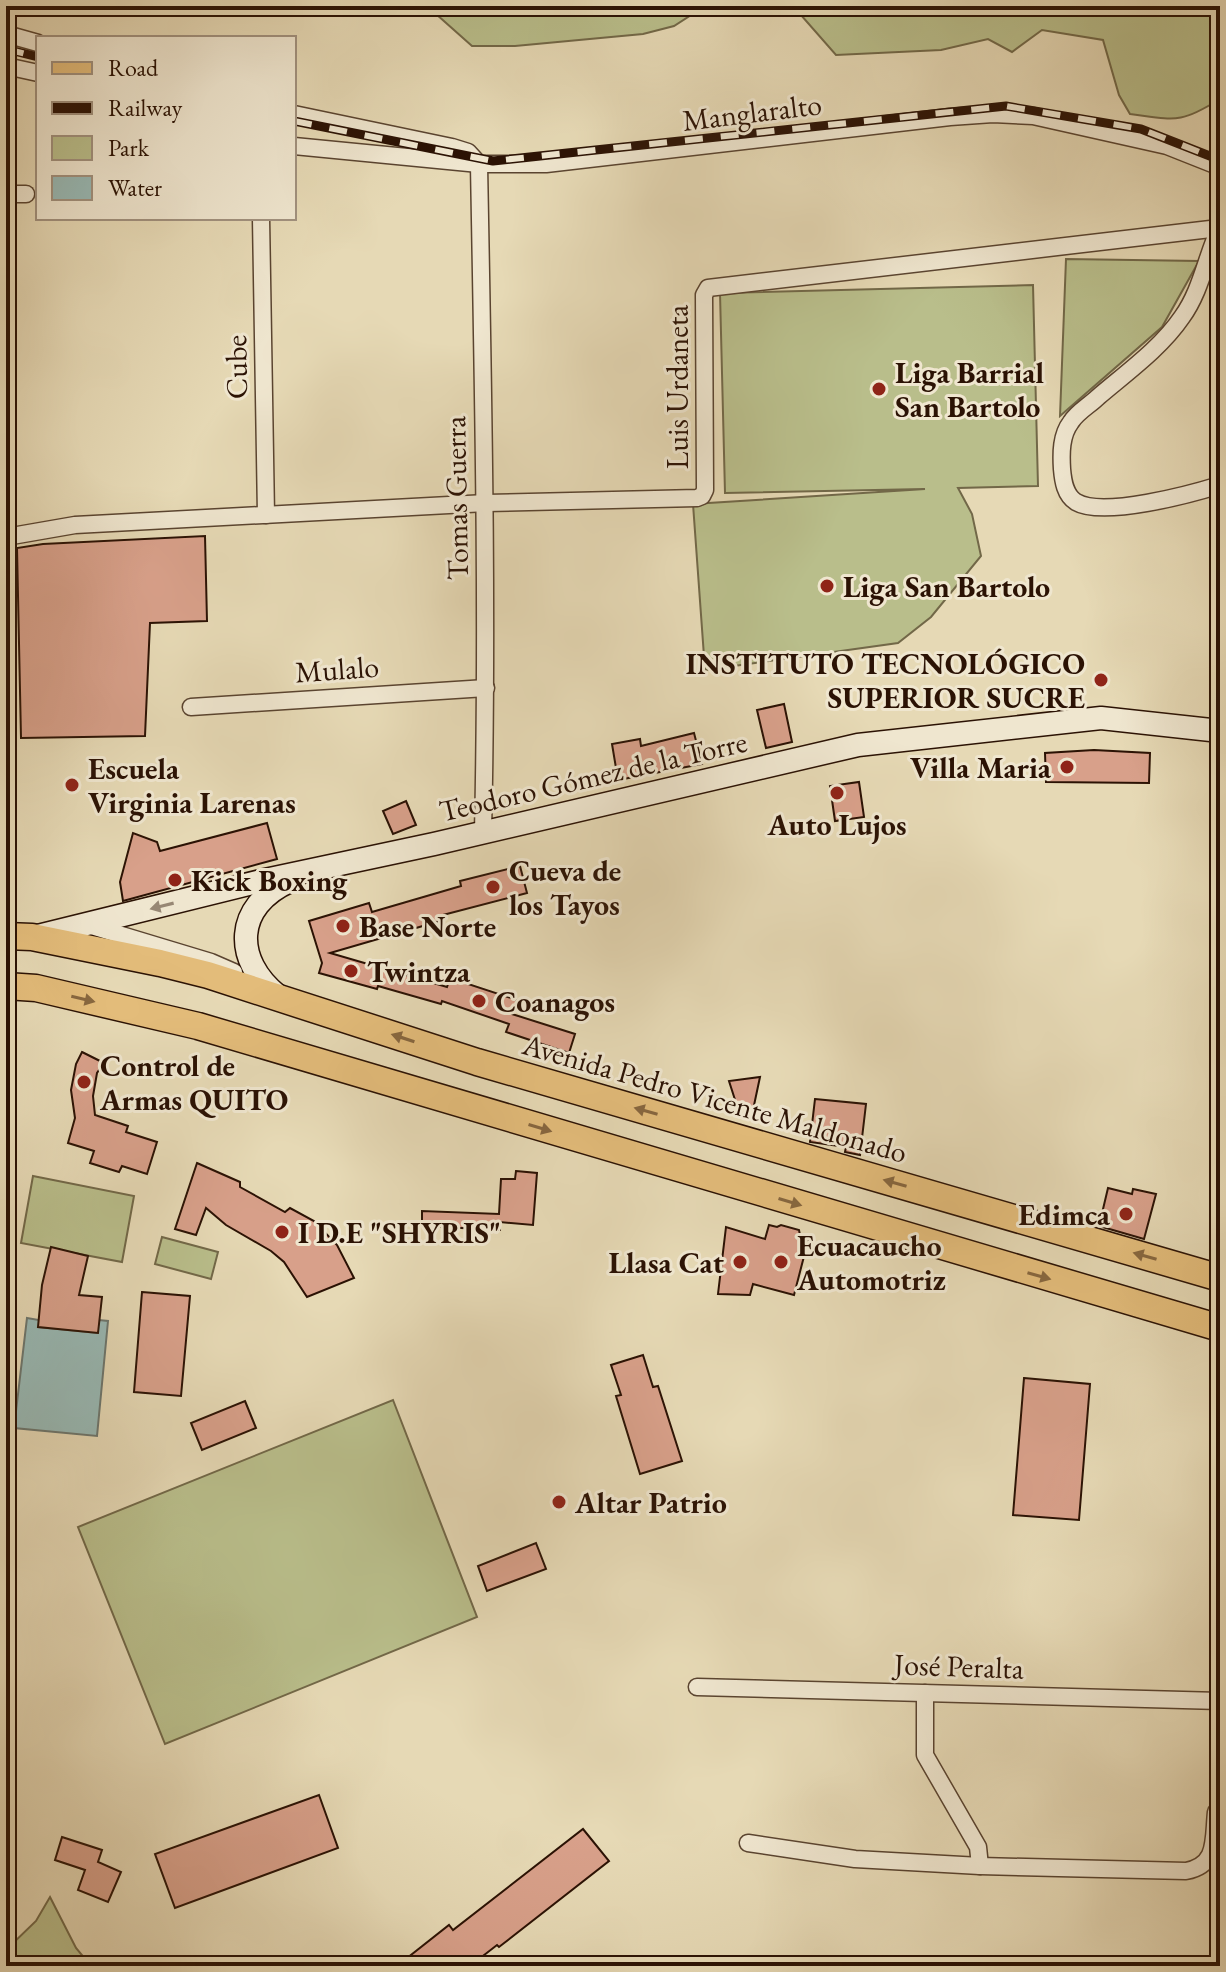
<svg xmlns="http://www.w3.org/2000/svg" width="1226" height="1972" viewBox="0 0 1226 1972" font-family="'EB Garamond',serif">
  <rect width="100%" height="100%" fill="#e6d9b5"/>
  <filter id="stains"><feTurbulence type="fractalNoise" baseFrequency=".0025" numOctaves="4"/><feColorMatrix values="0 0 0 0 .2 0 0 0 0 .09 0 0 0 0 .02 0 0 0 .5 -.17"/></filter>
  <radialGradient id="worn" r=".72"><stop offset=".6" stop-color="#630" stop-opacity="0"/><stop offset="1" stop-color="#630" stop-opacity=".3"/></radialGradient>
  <g fill="#b9be8b" stroke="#726848" stroke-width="2">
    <polygon points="427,6 705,6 674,26 643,34 515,46 472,46"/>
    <path d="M793,6H1163L1220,9V99C1180,124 1176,120 1130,114L1119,95L1103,40L1042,30L1012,52L988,39L941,50L836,55Z"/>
    <polygon points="1066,259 1199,261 1162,327 1060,416"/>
    <polygon points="1033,285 1038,486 958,488 972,514 981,556 931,617 898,643 705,670 693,504 925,489 725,493 720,293"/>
    <polygon points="8,549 11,731 6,731 6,550"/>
    <polygon points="33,1176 134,1196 122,1262 21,1243"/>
    <polygon points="162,1237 218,1252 211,1279 155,1264"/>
    <polygon points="393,1400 477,1617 165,1744 78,1527"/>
    <polygon points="50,1897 76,1948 91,1966 6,1966 6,1950 36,1921"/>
  </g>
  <polygon fill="#98b9b5" stroke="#6c766e" stroke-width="2" points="27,1318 39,1320 39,1327 97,1333 99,1320 108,1321 97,1436 14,1428"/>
  <g fill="#d8a08a" stroke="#2b1204" stroke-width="2">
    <polygon points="205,536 207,621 150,623 145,736 21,738 17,548 43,544"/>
    <polygon points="784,704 792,742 766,748 757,710"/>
    <polygon points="694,733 702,764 618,780 612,744 640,739 641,746"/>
    <polygon points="1094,750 1150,753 1149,783 1046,782 1045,753"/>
    <polygon points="859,782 864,817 835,821 830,786"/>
    <polygon points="406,801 416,825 393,834 383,811"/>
    <polygon points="267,823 277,859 123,901 120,882 133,833 157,842 160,851"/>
    <polygon points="520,866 527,893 439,916 440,921 330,953 447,987 450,978 517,1000 512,1014 575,1034 569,1053 506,1032 509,1024 442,1001 441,1004 378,986 377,989 319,973 322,963 309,921 369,903 372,912 461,886 460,881"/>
    <polygon points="82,1052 104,1063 97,1073 93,1096 95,1115 128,1126 126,1132 157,1142 147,1174 122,1166 119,1172 90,1163 94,1151 68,1143 75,1118 71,1090 76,1064"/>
    <polygon points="760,1077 753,1110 737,1106 729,1081"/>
    <polygon points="815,1099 866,1104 860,1155 845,1152 846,1147 810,1142"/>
    <polygon points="197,1163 240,1182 240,1187 285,1212 290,1208 314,1221 337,1245 354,1278 307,1297 284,1262 271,1251 226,1225 206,1208 196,1235 175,1229"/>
    <polygon points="516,1171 537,1173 533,1225 500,1222 500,1230 422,1226 422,1211 499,1214 501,1179 515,1179"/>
    <polygon points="1108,1188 1132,1194 1133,1189 1156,1194 1144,1239 1099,1226"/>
    <polygon points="769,1225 777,1227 781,1225 799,1230 800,1235 809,1237 794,1295 753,1284 750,1295 718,1294 726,1227 765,1239"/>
    <polygon points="51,1247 88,1256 79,1295 102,1297 98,1333 38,1327 42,1285"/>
    <polygon points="142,1292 190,1296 181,1396 134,1392"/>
    <polygon points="643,1355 653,1387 658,1386 682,1461 640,1474 616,1396 621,1395 611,1365"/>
    <polygon points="1024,1378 1090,1384 1079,1520 1013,1515"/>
    <polygon points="245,1401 256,1428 202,1450 191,1423"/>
    <polygon points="536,1543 546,1569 487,1591 478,1566"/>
    <polygon points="319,1795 338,1848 175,1908 155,1854"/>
    <polygon points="583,1829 609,1861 499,1947 497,1945 470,1966 397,1966 449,1925 453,1930"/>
    <polygon points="62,1837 102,1850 98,1862 121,1872 108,1902 78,1890 85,1870 55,1860"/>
  </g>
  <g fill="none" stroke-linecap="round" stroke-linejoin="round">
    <defs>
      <g id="street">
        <polyline points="6,34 38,43"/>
        <polyline points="6,66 38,73"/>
        <polyline points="294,114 452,147 468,152 479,164"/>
        <polyline points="294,146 479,164 546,164 950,117 993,114 1033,116 1167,146 1220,167"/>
        <path d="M479,164C483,387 488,609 483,832"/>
        <polyline points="6,194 26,194"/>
        <polyline points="261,218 266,515"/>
        <path d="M1220,227C1206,257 1201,291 1182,317C1161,348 1126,373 1098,397C1090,405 1077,412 1071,422C1061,435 1061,453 1062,469C1063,481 1065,495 1076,502C1103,518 1191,494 1220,485"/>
        <polyline points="6,537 75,525 486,503 697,498 702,496 705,490 704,295 708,288 1219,228"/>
        <polyline points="191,707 486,688"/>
        <polyline points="85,924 211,962 234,972"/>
        <polyline points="697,1687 1220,1701"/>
        <polyline points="925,1693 925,1755 978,1847 980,1866"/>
        <path d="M748,1843L855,1859L980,1866L1186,1871C1218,1865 1213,1840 1216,1812"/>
      </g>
      <g id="secondary">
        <polyline points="34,937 265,880 434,844 858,745 1101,718 1220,731"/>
        <path d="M278,996C233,960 234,906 290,881"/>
      </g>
      <g id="primary">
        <polyline points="6,936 32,937 160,963 208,975 477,1062 1220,1278"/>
        <polyline points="6,986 36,988 198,1026 1220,1328"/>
      </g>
    </defs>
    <use href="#street" stroke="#5a4430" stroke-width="19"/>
    <use href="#secondary" stroke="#2b1204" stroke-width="25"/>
    <use href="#primary" stroke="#2b1204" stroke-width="29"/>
    <use href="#street" stroke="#efe6cf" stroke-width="16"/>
    <use href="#secondary" stroke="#efe6cf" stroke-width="22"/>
    <use href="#primary" stroke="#e3bc7a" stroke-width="26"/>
    <defs>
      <g id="rail">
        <polyline points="6,49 38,57"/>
        <polyline points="294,121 493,161 1006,106 1141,129 1220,160"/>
      </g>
    </defs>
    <use href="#rail" stroke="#2b1204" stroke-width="9"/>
    <use href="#rail" stroke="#efe6cf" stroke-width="6" stroke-dasharray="18" stroke-linecap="butt"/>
  </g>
  <defs><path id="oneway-solid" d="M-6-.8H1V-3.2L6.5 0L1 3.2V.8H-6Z" transform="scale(2)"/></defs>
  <use fill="#978774" href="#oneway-solid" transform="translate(162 906) rotate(166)"/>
  <g fill="#87673f">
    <use href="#oneway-solid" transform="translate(83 999) rotate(13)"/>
    <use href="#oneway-solid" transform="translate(403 1038) rotate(-162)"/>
    <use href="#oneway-solid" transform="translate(646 1111) rotate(-164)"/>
    <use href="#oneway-solid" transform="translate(540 1128) rotate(17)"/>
    <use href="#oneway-solid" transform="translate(895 1183) rotate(-164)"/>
    <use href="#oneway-solid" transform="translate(790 1202) rotate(17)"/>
    <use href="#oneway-solid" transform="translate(1145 1256) rotate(-164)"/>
    <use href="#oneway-solid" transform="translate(1039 1276) rotate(16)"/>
  </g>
  <g fill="#8f2418" stroke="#efe6cf" stroke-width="3">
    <circle cx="879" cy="389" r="8"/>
    <circle cx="827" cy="586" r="8"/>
    <circle cx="1101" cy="680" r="8"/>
    <circle cx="1067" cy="767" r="8"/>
    <circle cx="72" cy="785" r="8"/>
    <circle cx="837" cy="793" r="8"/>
    <circle cx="175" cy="880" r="8"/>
    <circle cx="493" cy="887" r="8"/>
    <circle cx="343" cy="926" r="8"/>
    <circle cx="351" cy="971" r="8"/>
    <circle cx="479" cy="1001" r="8"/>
    <circle cx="84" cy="1082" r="8"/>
    <circle cx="1126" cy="1214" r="8"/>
    <circle cx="282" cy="1232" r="8"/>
    <circle cx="740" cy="1262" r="8"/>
    <circle cx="781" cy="1262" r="8"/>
    <circle cx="559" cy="1502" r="8"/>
  </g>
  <g text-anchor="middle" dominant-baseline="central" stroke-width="6" stroke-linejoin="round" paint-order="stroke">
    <g font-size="30" fill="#2b1204" stroke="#efe6cf">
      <text transform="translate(752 112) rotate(-7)">Manglaralto</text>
      <text transform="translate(236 367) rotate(-91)">Cube</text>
      <text transform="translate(677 387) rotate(-90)">Luis Urdaneta</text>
      <text transform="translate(456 498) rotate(-91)">Tomas Guerra</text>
      <text transform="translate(337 669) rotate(-4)">Mulalo</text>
      <text transform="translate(593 776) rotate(-13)">Teodoro Gómez de la Torre</text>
      <text transform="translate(715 1098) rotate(16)">Avenida Pedro Vicente Maldonado</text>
      <text transform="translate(959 1666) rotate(2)">José Peralta</text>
    </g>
    <g font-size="30" font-weight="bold" fill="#2b1204" stroke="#efe6cf" text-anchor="start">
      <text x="895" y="372">Liga Barrial<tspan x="895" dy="34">San Bartolo</tspan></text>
      <text x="843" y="586">Liga San Bartolo</text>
      <text x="1085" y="663" text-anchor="end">INSTITUTO TECNOLÓGICO<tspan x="1085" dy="34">SUPERIOR SUCRE</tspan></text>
      <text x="1051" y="767" text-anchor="end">Villa Maria</text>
      <text x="88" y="768">Escuela<tspan x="88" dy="34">Virginia Larenas</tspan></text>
      <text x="837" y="824" text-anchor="middle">Auto Lujos</text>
      <text x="509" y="870">Cueva de<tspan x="509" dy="34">los Tayos</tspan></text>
      <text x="191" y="880">Kick Boxing</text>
      <text x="359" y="926">Base Norte</text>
      <text x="367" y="971">Twintza</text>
      <text x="495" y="1001">Coanagos</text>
      <text x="100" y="1065">Control de<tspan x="100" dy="34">Armas QUITO</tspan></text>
      <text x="1110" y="1214" text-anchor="end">Edimca</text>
      <text x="298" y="1232">I D.E "SHYRIS"</text>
      <text x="797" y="1245">Ecuacaucho<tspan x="797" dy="34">Automotriz</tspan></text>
      <text x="724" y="1262" text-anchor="end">Llasa Cat</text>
      <text x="575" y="1502">Altar Patrio</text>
    </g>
  </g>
  <rect width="1226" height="1972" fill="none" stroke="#e6d9b5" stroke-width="32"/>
  <rect x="8" y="8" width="1210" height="1956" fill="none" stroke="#2b1204" stroke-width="4"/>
  <rect x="16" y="16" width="1194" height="1940" fill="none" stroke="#2b1204" stroke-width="2"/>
  <rect x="36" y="36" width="260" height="184" fill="#efe6cf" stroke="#a1917e" stroke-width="2"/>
  <rect x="52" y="62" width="40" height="12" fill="#e3bc7a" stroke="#a1917e" stroke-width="2"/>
  <text x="108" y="76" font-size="24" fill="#2b1204">Road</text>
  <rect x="52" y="102" width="40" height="12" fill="#2b1204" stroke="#a1917e" stroke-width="2"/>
  <text x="108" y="116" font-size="24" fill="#2b1204">Railway</text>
  <rect x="52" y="136" width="40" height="24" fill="#b9be8b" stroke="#a1917e" stroke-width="2"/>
  <text x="108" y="156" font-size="24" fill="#2b1204">Park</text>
  <rect x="52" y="176" width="40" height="24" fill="#98b9b5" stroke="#a1917e" stroke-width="2"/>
  <text x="108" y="196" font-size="24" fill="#2b1204">Water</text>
  <rect width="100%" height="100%" filter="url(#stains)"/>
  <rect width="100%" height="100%" fill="url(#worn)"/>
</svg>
